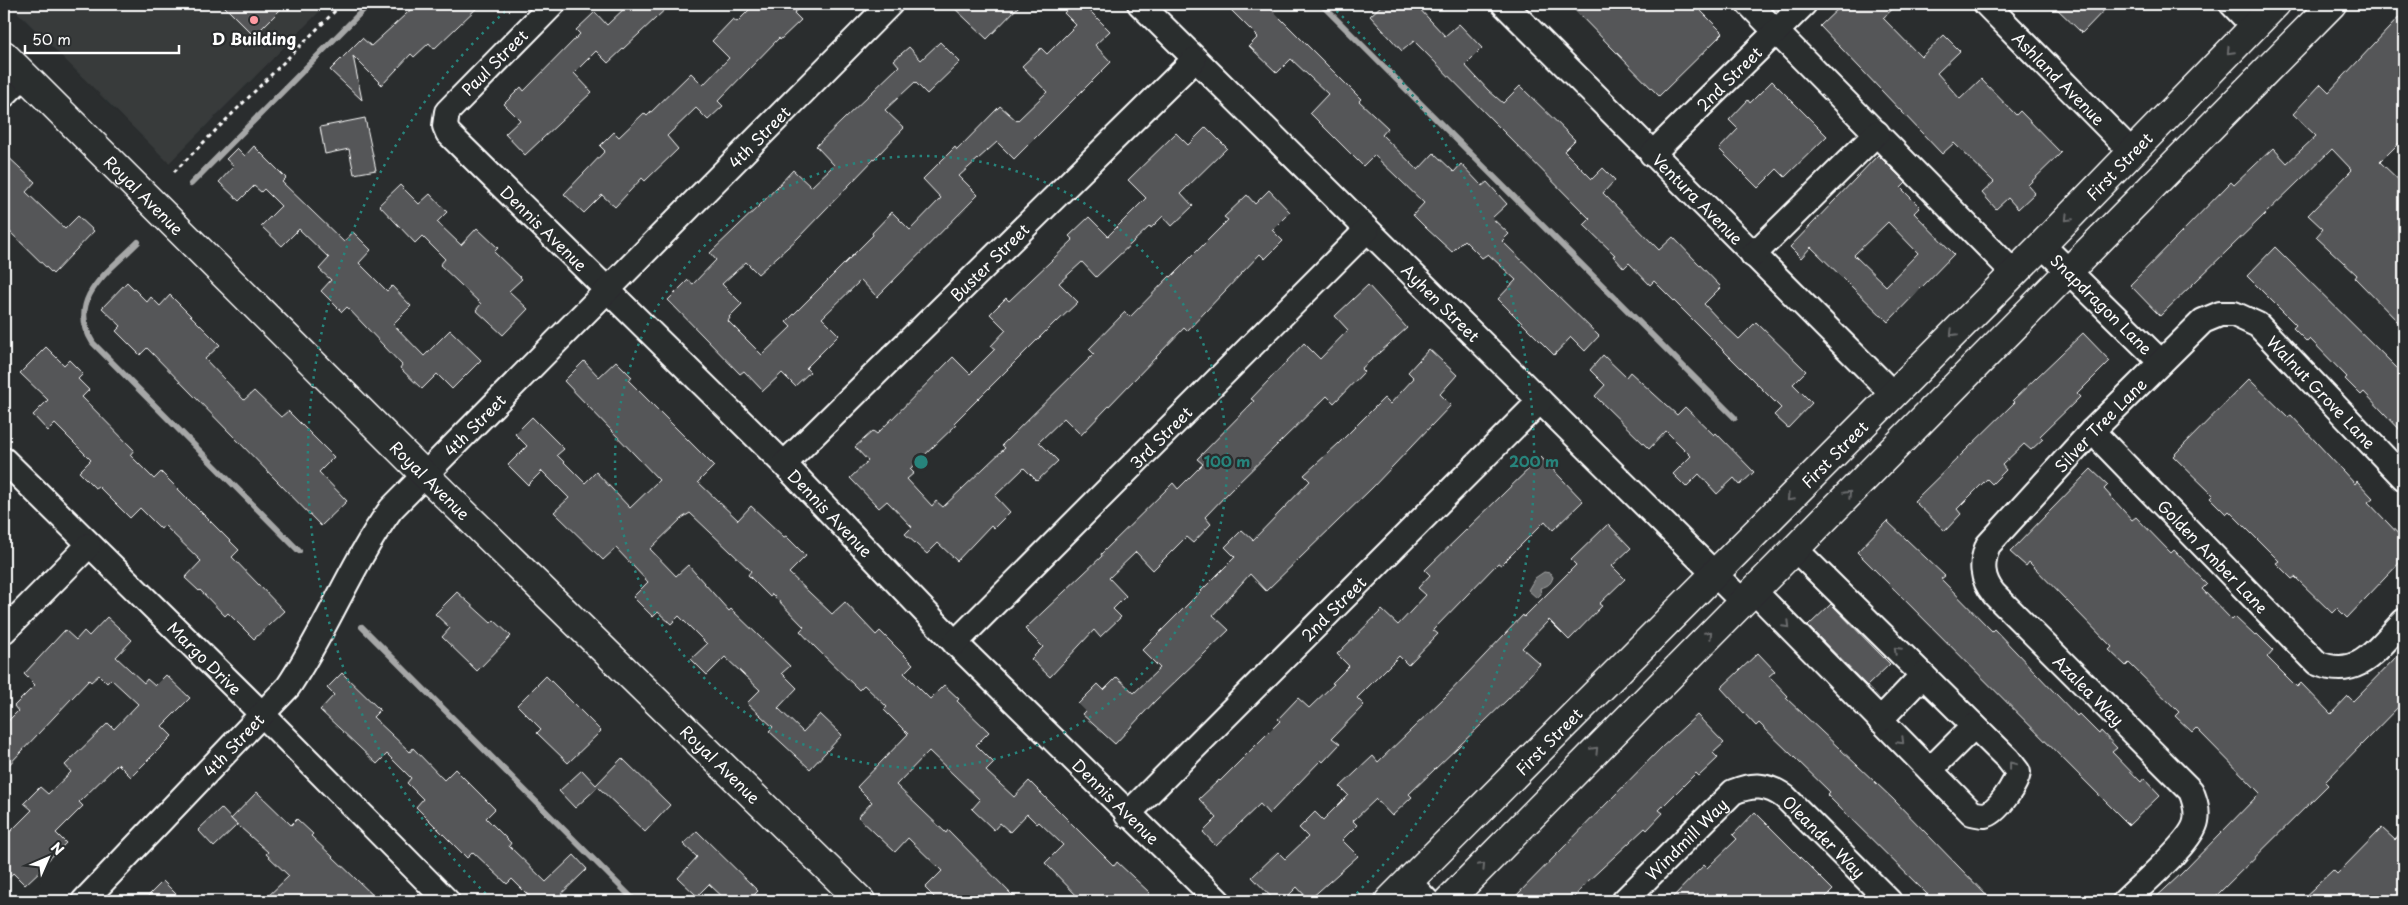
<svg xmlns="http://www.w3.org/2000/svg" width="2408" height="905" viewBox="0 0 2408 905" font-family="'Playpen Sans',sans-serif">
  <rect width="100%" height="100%" fill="#2a2d2e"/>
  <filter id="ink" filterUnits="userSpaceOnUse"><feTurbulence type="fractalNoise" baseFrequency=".02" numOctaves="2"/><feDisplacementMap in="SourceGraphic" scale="10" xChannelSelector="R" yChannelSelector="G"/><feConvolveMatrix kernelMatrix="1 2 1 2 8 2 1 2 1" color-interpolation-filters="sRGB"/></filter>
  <g filter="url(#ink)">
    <polygon fill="#373a3b" points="9,4 327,4 169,163"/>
    <path fill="#6a6c6d" stroke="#a6a7a7" d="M1544,572L1550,573L1553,577C1551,584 1548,586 1540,588L1541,594L1537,598L1528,590L1535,578Z"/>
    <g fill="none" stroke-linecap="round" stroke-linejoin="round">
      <g stroke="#a6a7a7" stroke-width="6">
        <polyline points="1321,4 1735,418"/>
        <polyline points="191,184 369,4"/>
        <path d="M138,242C110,271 65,298 93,343L299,551"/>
        <polyline points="362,627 635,901"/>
      </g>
    </g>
    <g fill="#555758" stroke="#fff" fill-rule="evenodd">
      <polygon points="222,4 286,4 254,36"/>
      <polygon points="417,4 481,4 434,49 429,43 414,57 411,54 382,85 353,56 362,100 330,70 362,38 371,46"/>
      <polygon points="629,4 671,4 608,63 596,51 574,73 592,92 525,155 505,134 520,120 504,104 521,87 524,91 580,34 576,30 595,12 607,25"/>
      <polygon points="755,4 804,4 794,13 801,20 780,40 779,38 718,101 723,106 708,120 696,108 667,136 678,149 645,181 642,178 615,207 602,195 584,213 564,194 605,151 600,146 614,132 619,137 644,113 647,116 691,73 703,85 729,58 712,41 733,19 737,22"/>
      <polygon points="950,4 1021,4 987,39"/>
      <polygon points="1073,4 1083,4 1110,31 1095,45 1111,62 1014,159 997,142 959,176 978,195 877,297 861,280 822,318 839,335 806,368 810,372 795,386 782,373 763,391 744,371 740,374 668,300 688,280 693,284 716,260 710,253 761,204 793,170 811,187 834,165 816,146 899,66 894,60 909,47 921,60 940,42 960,62 927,94 915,82 885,110 904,128 797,239 758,274 746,262 722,284 742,304 729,317 730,318 728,321 762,355 791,327 786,322 873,235 872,233 892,212 910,230 941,198 923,179 955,147 957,150 1000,106 1017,121 1047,92 1022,66 1041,48 1047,54 1076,25 1064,13"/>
      <polygon points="1225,4 1266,4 1361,99 1359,101 1388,128 1382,135 1418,170 1434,153 1454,172 1461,164 1482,186 1487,182 1507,204 1492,218 1509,234 1502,241 1599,336 1585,351 1571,337 1554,355 1498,299 1516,280 1488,254 1482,258 1464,240 1452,252 1426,228 1413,215 1424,203 1374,155 1363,166 1310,113 1328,94 1291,59 1277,73 1249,46 1258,37"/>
      <polygon points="1383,4 1415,4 1445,36 1459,24 1482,48 1465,65 1488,90 1503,103 1520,86 1575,140 1564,151 1592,179 1603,168 1615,180 1603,193 1659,250 1673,237 1721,287 1704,304 1721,322 1739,339 1756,322 1806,371 1793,384 1812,403 1788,428 1774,415 1781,408 1654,281 1650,285 1629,263 1624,268 1613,256 1615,255 1584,225 1590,219 1414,41 1402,51 1370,16"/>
      <polygon points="1569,4 1694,4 1723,33 1659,96"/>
      <polygon points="1843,4 1898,4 1883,18 1921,57 1944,35 1960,51 1937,73 1960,99 1981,79 2016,115 2020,111 2061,153 2028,185 2035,193 2018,209 2008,198 1996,209 1982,193 1994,182 1954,143 1942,154 1820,26"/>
      <polygon points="2052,4 2110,4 2082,33"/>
      <polygon points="2404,12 2404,138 2380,162 2404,185 2404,328 2355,278 2357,275 2316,237 2323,229 2308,215 2352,170 2332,149 2160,316 2130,285 2231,182 2234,185 2273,148 2287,163 2316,136 2293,114 2321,84 2329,92"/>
      <polygon points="1772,81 1827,136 1785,177 1777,169 1758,188 1719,149 1738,129 1729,120 1748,100 1750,103"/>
      <polygon points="365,118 376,170 354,174 349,149 325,154 320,127"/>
      <polygon points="1206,127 1227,148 1181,193 1193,206 1172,226 1163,216 1151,228 1150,226 1096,277 1082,262 1059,283 1078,302 1057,322 1056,321 954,423 956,425 910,469 914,473 907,479 932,506 936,501 943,507 1005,448 1002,445 1094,354 1089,349 1125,312 1130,317 1170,276 1171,277 1228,220 1224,217 1247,195 1255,204 1269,190 1290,212 1272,230 1283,241 1265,259 1260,254 1187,331 1184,328 1081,435 1064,418 1039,442 1058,461 1037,481 1024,468 995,496 1010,512 994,528 991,525 957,561 938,543 927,554 905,534 912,527 887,501 879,508 850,478 868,461 855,447 873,431 877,434 953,357 970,374 995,349 991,346 1006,330 990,314 1006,298 1009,301 1073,240 1069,236 1089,217 1108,236 1146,198 1128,180 1176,133 1188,145"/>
      <polygon points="254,146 286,178 282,182 344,242 353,232 371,250 359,263 387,291 392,286 411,306 393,324 424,356 450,330 481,360 452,389 437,374 422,389 400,368 402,365 347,307 342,312 321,291 331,280 319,269 329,258 299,229 282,246 261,226 281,206 264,189 261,192 254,186 239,201 219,182 234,166 226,159 237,148 245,156"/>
      <polygon points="4,153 35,182 26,192 65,229 78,216 94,231 53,274 4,226"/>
      <path d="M1878,155L1906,183L1901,188L1920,207L1914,213L1954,254L1888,322L1811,247L1801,258L1790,247ZM1888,222L1918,253L1886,286L1854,255Z"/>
      <polygon points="400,185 419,204 430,194 447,212 437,222 461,245 477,228 498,248 494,252 522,279 509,291 528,309 503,335 476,310 481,304 440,265 445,259 422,236 415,243 379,205"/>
      <polygon points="2275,247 2404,375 2404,434 2364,392 2361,395 2345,379 2347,377 2310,339 2307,342 2293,328 2296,325 2247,276"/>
      <polygon points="127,282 147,302 151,297 160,306 170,295 220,345 205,359 244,400 254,391 281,417 288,411 334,457 319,472 347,501 321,526 147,348 140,355 116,331 121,326 102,308"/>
      <polygon points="1368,285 1407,328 1361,369 1364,372 1334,403 1327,396 1230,491 1205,517 1211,524 1193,543 1186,537 1153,570 1136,552 1109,578 1126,596 1113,609 1121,617 1100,637 1094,630 1050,677 1031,659 1043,647 1025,629 1102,556 1101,554 1173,483 1178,489 1203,464 1197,459 1254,401 1251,399 1304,343 1320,359 1348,330 1335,316"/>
      <polygon points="2083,333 2110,361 2077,394 2080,397 2040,436 2043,439 2031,450 2024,444 2002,465 2006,470 1992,484 1987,479 1957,509 1961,514 1945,531 1914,501 2015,402 2013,400"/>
      <polygon points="46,347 64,365 69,360 83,374 78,379 89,390 82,397 134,450 130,455 154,479 161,472 239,550 232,557 284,611 254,639 228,613 225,616 200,590 199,591 185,578 201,561 164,525 161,529 140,508 130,518 98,486 95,488 79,472 91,460 55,424 48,431 33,415 48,400 20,373"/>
      <polygon points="1429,349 1457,375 1440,394 1451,405 1372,488 1266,591 1250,574 1213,615 1229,630 1155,701 1115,744 1082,714 1085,711 1078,704 1098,684 1104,690 1117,677 1134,693 1160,668 1142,650 1235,557 1225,547 1242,530 1253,540 1310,481 1304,475 1338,444 1384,398 1390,404 1414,378 1408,372"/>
      <polygon points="1603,355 1626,377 1630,372 1677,415 1685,407 1714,435 1716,433 1754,472 1740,485 1734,478 1717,494 1699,474 1686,487 1673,474 1691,456 1666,431 1649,449 1595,396 1605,385 1590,370"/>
      <polygon points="584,361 599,377 616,361 632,377 629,381 714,466 698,482 738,520 751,506 784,537 786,536 806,556 789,573 832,614 845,602 876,635 880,631 913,664 904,673 930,699 944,685 959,699 957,701 989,732 976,745 994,763 986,771 1014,797 1029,781 1114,866 1117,862 1150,893 1142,901 1082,901 1045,863 1063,845 1039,822 1037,824 1027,814 1010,832 1000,823 994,830 972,809 980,800 929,751 896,785 946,833 948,830 1018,901 938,901 925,888 942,871 908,838 895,852 858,817 872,802 857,787 908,734 884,710 887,707 864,685 859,690 814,646 800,631 804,627 772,594 770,597 748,575 751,571 690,513 682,518 650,549 676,576 688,565 729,611 731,609 790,666 782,673 797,688 778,708 803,732 820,714 842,735 810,769 769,731 773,727 747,703 760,690 725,657 707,675 691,659 707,644 679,616 671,624 658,612 653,617 633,597 648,582 616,548 603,560 554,512 569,498 542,471 528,485 508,465 527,446 515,434 532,417 564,449 557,455 585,483 596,472 630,508 659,480 564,381"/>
      <polygon points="2249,379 2288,417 2291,415 2355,484 2357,481 2373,498 2368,502 2404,540 2404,558 2347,618 2337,608 2332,613 2295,577 2292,579 2276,563 2279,561 2229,511 2226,514 2210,498 2213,495 2173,456"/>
      <polygon points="1541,457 1583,501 1553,530 1545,521 1501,565 1498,563 1433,630 1438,634 1408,665 1399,656 1357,698 1364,705 1332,738 1340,744 1323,762 1321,760 1269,814 1260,804 1216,846 1203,832 1217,818 1199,799 1219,780 1220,781 1280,721 1278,719 1298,698 1309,708 1334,684 1332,683 1349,666 1337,654 1382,610 1398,625 1426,595 1418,588 1430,575 1425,570"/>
      <polygon points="2091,469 2108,485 2104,489 2132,520 2136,517 2171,553 2174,550 2207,584 2202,589 2232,620 2235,617 2255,636 2257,634 2273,650 2267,657 2297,687 2301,683 2331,714 2348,696 2353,701 2404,649 2404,701 2325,782 2328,785 2211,901 2152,901 2181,874 2260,793 2196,728 2192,732 2175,716 2179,712 2129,663 2126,666 2109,650 2112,647 2029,562 2026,566 2010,552"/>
      <polygon points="1887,521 1945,576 1941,579 1992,631 1994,629 2077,716 2079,714 2099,734 2101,731 2117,748 2112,752 2141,782 2144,778 2160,795 2129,825 1857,552"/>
      <polygon points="1608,524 1631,548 1612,566 1625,579 1599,604 1602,606 1569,640 1549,620 1522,648 1540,664 1508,699 1409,794 1412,797 1392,816 1376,799 1353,821 1357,825 1342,840 1358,856 1309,900 1297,887 1283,901 1275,901 1252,877 1278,852 1285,859 1308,837 1299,828 1315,812 1323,820 1348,795 1340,787 1373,756 1378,762 1446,696 1523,615 1524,617 1576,565 1571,560"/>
      <polygon points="457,592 491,623 494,620 511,636 477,671 442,637 450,628 435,614"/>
      <polygon points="1831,604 1890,664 1867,686 1808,626"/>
      <polygon points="107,617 132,640 116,657 144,683 147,679 155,686 166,675 190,698 162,726 172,736 131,777 118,764 79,802 83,806 56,833 66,843 41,867 42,869 25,885 13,873 4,883 4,838 32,810 24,803 40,787 48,794 71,772 65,765 108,723 114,729 138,704 111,679 107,683 99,675 91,682 89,680 4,770 4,725 18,711 14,706 35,685 24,674 65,630 76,640 84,631 89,636"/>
      <polygon points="1758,653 1775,671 1769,676 1788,696 1786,698 1893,799 1992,901 1934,901 1827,795 1830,792 1759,723 1756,726 1721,688"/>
      <polygon points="342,673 380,710 373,717 410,752 413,748 444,780 455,769 495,809 486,818 511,843 509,846 546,882 574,855 587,869 554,901 534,901 512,879 507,884 473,852 467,858 416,807 423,799 407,783 411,778 387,754 377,764 320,710 334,695 327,688"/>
      <polygon points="546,676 601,731 568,763 537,733 541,729 517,705"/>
      <polygon points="1697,715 1724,743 1713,753 1718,758 1699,776 1696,773 1659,810 1663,813 1647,830 1645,828 1586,883 1571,901 1511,901 1662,747"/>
      <polygon points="622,758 670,805 645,832 598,787 575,808 559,791 582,770 596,785"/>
      <polygon points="257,792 291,825 297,819 313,834 311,836 379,901 263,901 289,876 266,854 268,852 231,819"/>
      <polygon points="221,808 237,825 214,847 198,830"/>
      <polygon points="1755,812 1833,890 1822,901 1669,901 1704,865 1707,868 1737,839 1733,835"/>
      <polygon points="2382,828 2395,840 2404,830 2404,890 2393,901 2300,901 2333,870 2337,874"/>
      <polygon points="697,831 758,891 748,901 727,901 709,884 697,896 678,878 697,857 683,844"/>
      <polygon points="163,881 183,901 143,901"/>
    </g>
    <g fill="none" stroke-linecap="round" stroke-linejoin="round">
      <defs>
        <g id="minor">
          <path id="s1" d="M553,4L447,112L445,126L448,133L784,464L955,643L1218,901"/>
          <path id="s2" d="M1140,4L1742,601"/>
          <path id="s3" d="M1504,4L1893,394"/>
          <polyline points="1749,4 2013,272"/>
          <path id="s4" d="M1986,4L2132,152"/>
          <polyline points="2232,4 2254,27"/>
          <polyline points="4,95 24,75"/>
          <path id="s5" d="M1652,154L1804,4"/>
          <path id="s6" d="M2042,245L2161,362"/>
          <polyline points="1753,255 1877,133"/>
          <path id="s7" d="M2092,431L2317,663C2359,681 2377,648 2404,621"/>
          <path id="s8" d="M4,460L263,715L447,901"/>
          <path id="s9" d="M784,464L1194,60"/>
          <path d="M1753,590L1972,813C1976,814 1981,815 1985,815C1997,813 2017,783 2018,772L2008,759L1794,548"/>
          <polyline points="4,631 89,545"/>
          <path id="s10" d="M955,643L1367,230"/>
          <polyline points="1880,720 1923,675"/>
          <polyline points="1930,770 1974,726"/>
          <path id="s11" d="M1127,815L1540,401"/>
          <polyline points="1409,882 1427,901"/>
          <path id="s12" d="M84,901L288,687C327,629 351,564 391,509L890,4"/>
          <path id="s13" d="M1624,901L1733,792C1753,784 1767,784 1785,797L1889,901"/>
          <path id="s14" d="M2125,901C2141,885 2193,841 2196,821C2198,810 2195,801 2191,791L1994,594C1981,578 1981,563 1988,545L2092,431L2203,321L2220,314H2234L2258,325L2404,478"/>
        </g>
        <g id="major">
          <path id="s15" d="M4,55L424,474L861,901"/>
          <path id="s16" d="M1389,901L2042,245L2276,4"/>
          <polyline points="1448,901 2332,4"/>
        </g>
      </defs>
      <use href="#minor" stroke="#fff" stroke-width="28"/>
      <use href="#major" stroke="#fff" stroke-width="31"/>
      <polyline stroke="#fff" stroke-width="3" stroke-dasharray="4 4" stroke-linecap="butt" points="174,172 342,4"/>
      <use href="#minor" stroke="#2a2d2e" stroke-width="24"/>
      <use href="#major" stroke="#2a2d2e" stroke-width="28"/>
    </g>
    <defs><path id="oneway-chevron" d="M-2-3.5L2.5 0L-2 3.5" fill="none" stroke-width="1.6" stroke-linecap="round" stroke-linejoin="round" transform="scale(1.25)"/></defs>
    <g stroke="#6a6c6d">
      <use href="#oneway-chevron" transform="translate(2230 51) rotate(134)"/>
      <use href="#oneway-chevron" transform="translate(2068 218) rotate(134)"/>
      <use href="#oneway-chevron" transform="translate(1953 333) rotate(135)"/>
      <use href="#oneway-chevron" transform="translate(1848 494) rotate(-45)"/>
      <use href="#oneway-chevron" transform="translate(1790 498) rotate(135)"/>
      <use href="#oneway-chevron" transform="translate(1787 625) rotate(45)"/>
      <use href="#oneway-chevron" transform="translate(1709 634) rotate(-46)"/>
      <use href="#oneway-chevron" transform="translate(1897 650) rotate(-135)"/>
      <use href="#oneway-chevron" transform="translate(1901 741) rotate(45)"/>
      <use href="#oneway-chevron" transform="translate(1595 750) rotate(-46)"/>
      <use href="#oneway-chevron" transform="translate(2012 765) rotate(-128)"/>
      <use href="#oneway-chevron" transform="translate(1482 866) rotate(-46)"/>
    </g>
  </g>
  <g fill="none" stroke="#27847c" stroke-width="2.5" stroke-dasharray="2.5 5">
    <circle cx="921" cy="462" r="306"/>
    <path d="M491 899A613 613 0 0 1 511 6M1331 6A613 613 0 0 1 1351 899"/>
  </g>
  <circle fill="#ff9aa2" stroke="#2a2d2e" stroke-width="2" cx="254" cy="20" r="5"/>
  <g text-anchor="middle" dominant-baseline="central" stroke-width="4.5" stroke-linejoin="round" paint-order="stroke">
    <g font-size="16" font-weight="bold" fill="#fff" stroke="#2a2d2e">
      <text x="254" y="38">D Building</text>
    </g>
    <g font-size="16" fill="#fff" stroke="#2a2d2e">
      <text transform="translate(494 62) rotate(-45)">Paul Street</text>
      <text stroke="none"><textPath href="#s4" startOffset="104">Ashland Avenue</textPath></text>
      <text stroke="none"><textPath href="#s5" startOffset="108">2nd Street</textPath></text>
      <text stroke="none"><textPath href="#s12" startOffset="1025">4th Street</textPath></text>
      <text stroke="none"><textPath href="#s16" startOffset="1036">First Street</textPath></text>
      <text stroke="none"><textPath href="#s15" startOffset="198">Royal Avenue</textPath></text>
      <text stroke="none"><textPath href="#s3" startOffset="275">Ventura Avenue</textPath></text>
      <text stroke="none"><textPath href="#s1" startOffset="308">Dennis Avenue</textPath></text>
      <text stroke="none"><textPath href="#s9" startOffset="288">Buster Street</textPath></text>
      <text stroke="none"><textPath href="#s2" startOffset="424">Ayhen Street</textPath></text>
      <text stroke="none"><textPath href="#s6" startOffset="84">Snapdragon Lane</textPath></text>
      <text stroke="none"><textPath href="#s14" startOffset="931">Walnut Grove Lane</textPath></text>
      <text stroke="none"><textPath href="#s12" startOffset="620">4th Street</textPath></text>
      <text stroke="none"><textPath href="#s14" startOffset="634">Silver Tree Lane</textPath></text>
      <text stroke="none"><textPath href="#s10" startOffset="291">3rd Street</textPath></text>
      <text stroke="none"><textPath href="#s16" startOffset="631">First Street</textPath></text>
      <text stroke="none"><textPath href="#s15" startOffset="602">Royal Avenue</textPath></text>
      <text stroke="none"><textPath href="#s1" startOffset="712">Dennis Avenue</textPath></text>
      <text stroke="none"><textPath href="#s7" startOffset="174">Golden Amber Lane</textPath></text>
      <text stroke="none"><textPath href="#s11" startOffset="292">2nd Street</textPath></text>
      <text stroke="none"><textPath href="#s8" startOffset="282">Margo Drive</textPath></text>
      <text transform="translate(2089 690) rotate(45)">Azalea Way</text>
      <text stroke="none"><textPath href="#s16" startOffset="226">First Street</textPath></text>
      <text stroke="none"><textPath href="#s12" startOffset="216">4th Street</textPath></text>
      <text stroke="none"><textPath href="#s15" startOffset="1008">Royal Avenue</textPath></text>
      <text stroke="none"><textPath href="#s1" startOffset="1118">Dennis Avenue</textPath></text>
      <text stroke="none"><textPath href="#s13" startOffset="265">Oleander Way</textPath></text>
      <text stroke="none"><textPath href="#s13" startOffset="88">Windmill Way</textPath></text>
    </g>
  </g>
  <circle cx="921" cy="462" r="8" fill="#27847c" stroke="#2a2d2e" stroke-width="2.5"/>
  <g font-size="15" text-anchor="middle" font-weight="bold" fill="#27847c" stroke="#2a2d2e" stroke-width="4.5" stroke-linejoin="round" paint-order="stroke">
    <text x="1227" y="467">100 m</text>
    <text x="1534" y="467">200 m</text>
  </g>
  <rect width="2408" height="905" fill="none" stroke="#2a2d2e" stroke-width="20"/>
  <rect x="10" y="10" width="2388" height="885" fill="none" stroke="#fff" stroke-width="2" filter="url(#ink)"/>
  <g transform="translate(48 858) rotate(45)" stroke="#2a2d2e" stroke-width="4" paint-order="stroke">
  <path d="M0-4L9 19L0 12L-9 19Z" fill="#ffffff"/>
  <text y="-8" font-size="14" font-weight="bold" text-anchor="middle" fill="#ffffff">N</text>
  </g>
  <path d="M25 45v8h154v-8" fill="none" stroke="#ffffff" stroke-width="2.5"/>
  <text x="32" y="45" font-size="15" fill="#ffffff" stroke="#2a2d2e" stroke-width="4" paint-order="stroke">50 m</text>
</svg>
